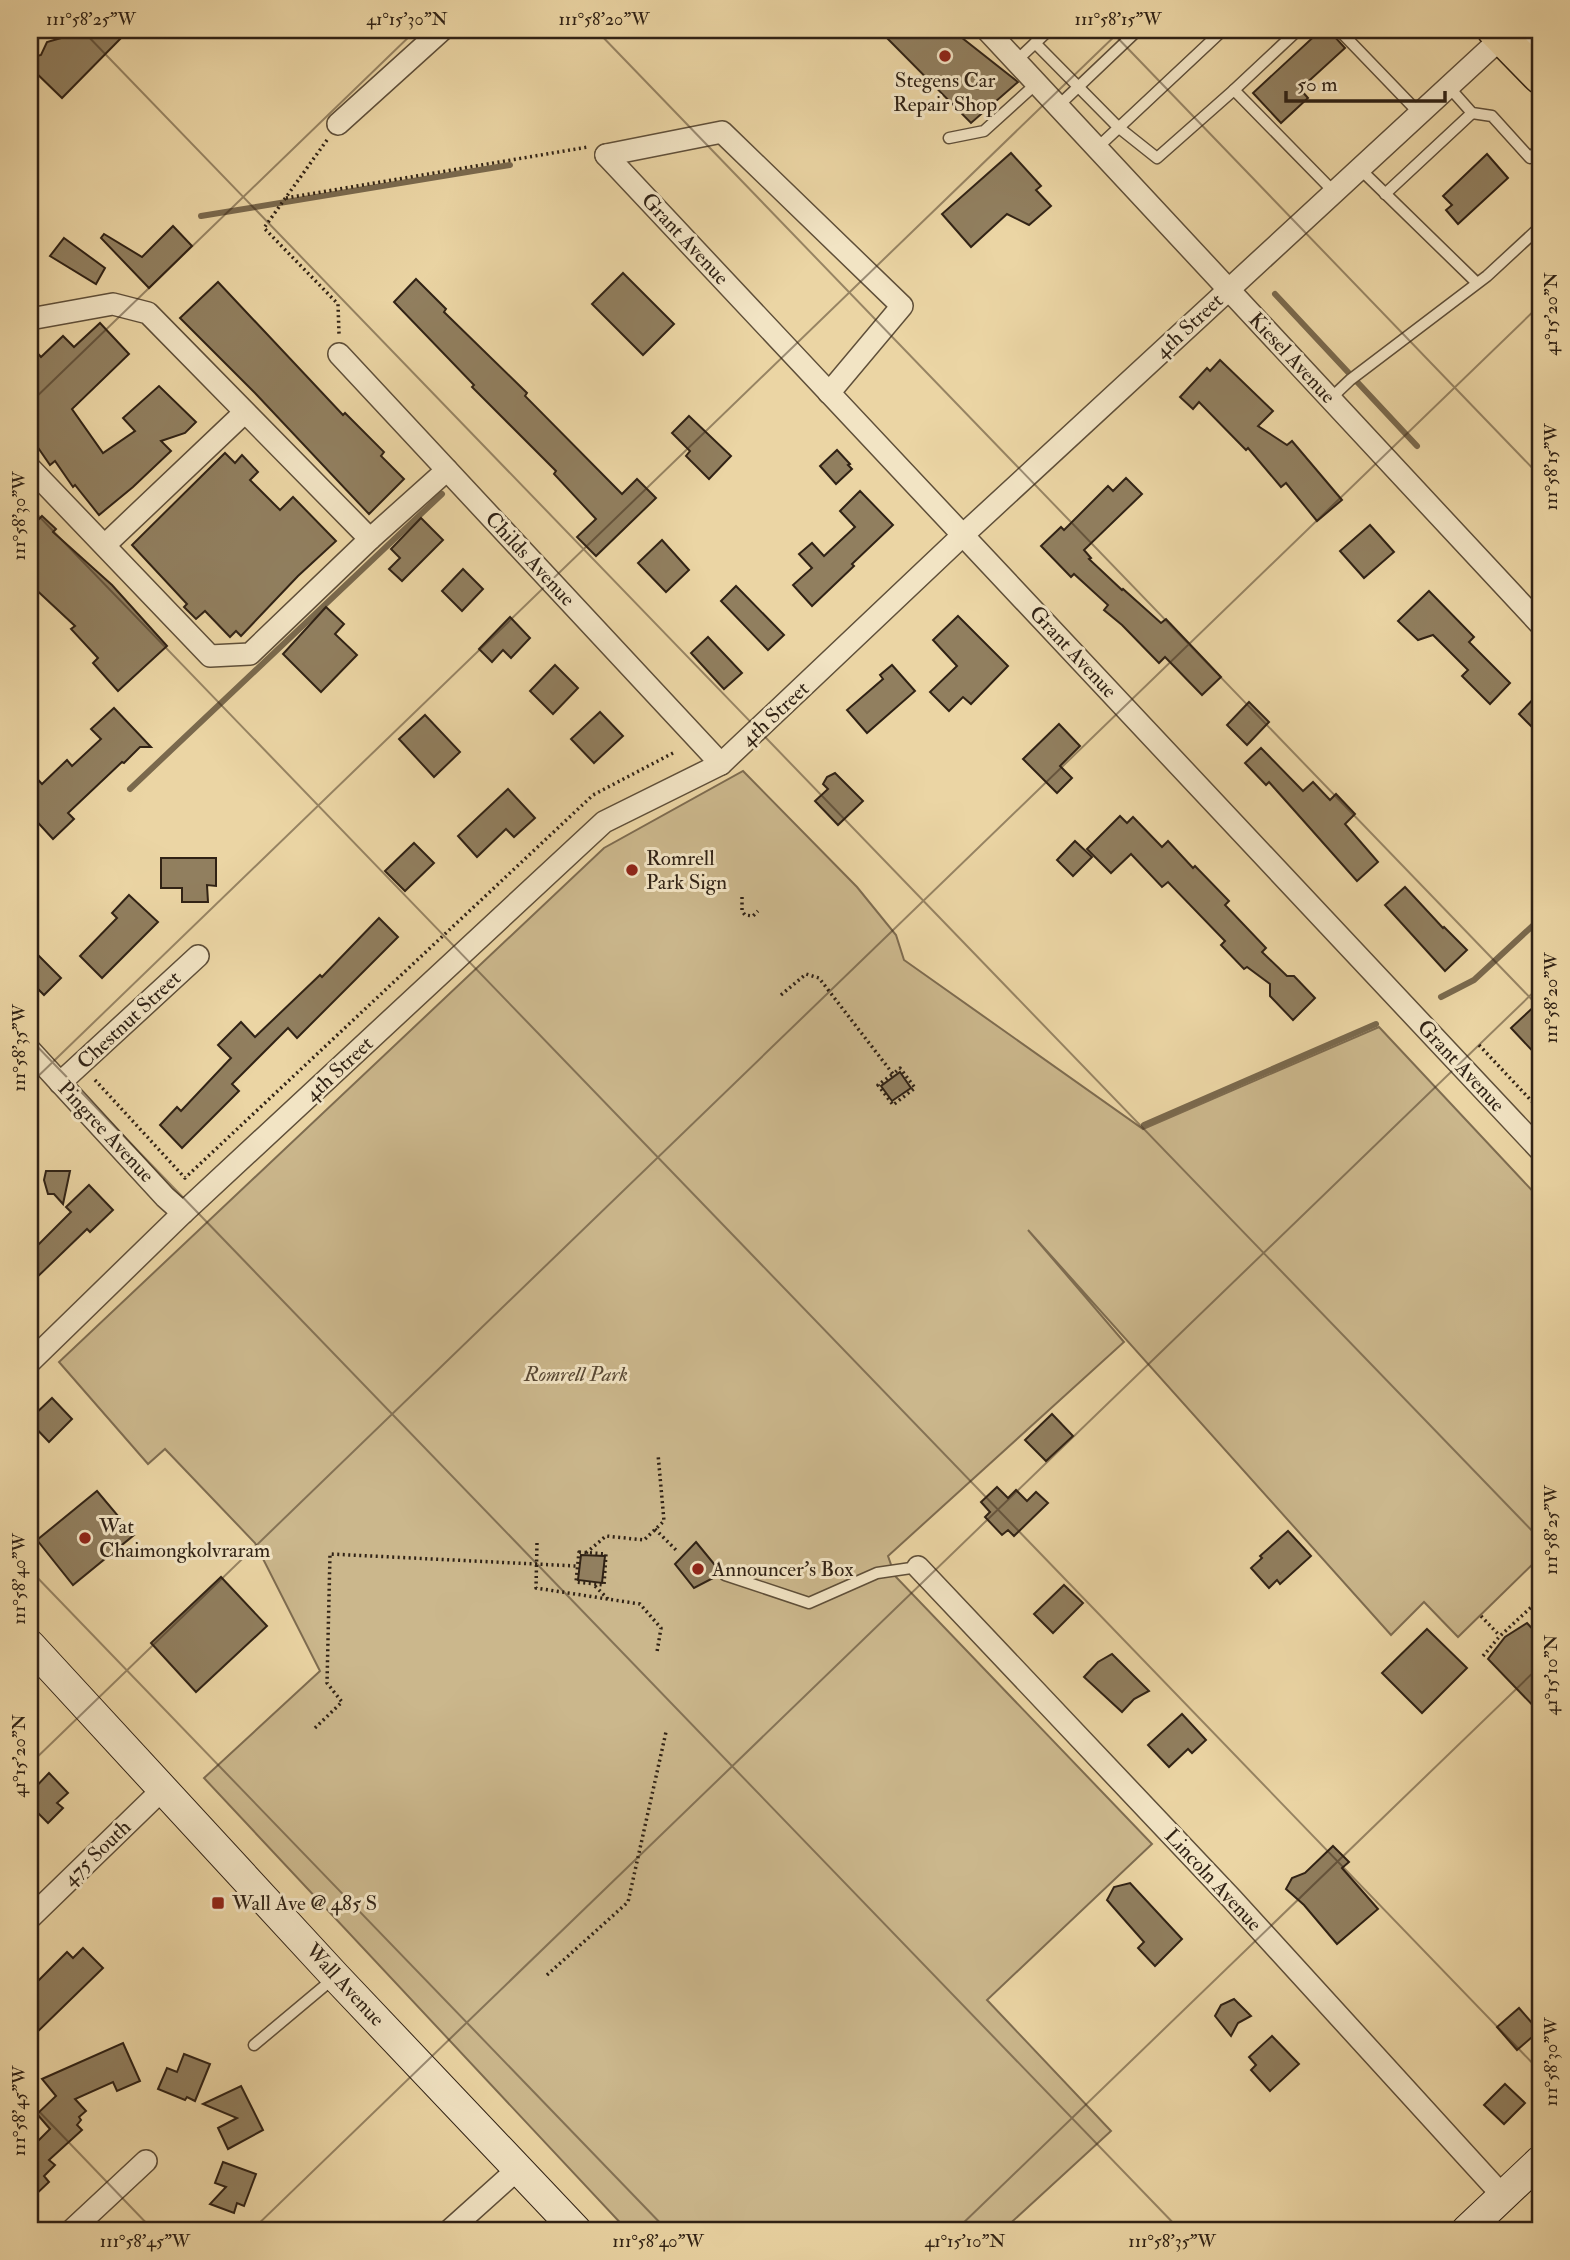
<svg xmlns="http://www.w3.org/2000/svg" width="1570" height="2260" viewBox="0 0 1570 2260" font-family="'IM FELL Double Pica',serif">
  <rect width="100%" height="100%" fill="#ebd5a4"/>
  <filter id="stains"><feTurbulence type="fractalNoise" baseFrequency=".00286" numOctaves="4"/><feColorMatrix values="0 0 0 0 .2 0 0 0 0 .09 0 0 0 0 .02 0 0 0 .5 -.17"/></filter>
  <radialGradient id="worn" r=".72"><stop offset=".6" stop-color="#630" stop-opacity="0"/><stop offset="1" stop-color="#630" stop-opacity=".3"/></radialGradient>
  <polygon fill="#cbb78c" stroke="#7e6c50" stroke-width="2" points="743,771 857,887 896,935 904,960 1143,1129 1379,1027 1540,1199 1540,1557 1458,1637 1424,1602 1391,1635 1028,1230 1124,1342 888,1556 895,1576 1152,1844 987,2000 1111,2131 1003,2230 627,2230 204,1778 320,1671 255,1543 165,1449 148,1464 59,1362 604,848"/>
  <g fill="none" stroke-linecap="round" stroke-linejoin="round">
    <g stroke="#7a694d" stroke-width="6">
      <polyline points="201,216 510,165"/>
      <polyline points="1275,294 1417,446"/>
      <polyline points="130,789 442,494"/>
      <polyline points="1441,997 1474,980 1540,919"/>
      <polyline points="1144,1125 1376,1024"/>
    </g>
  </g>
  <g fill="#917f5f" stroke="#302215" stroke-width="2">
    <polygon points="69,30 129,30 62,98 30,67 30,58 41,55 47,42 61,38"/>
    <polygon points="879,30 952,30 1018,82 971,123"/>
    <polygon points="1321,30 1331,30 1333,35 1345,48 1300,89 1308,98 1281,123 1253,93"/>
    <polygon points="1011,153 1041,186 1036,190 1051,206 1029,225 1007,214 971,247 942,214"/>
    <polygon points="1487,154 1508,178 1458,224 1446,210 1452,205 1443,196"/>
    <polygon points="173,226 192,246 149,288 101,238 104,234 142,257"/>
    <polygon points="64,238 105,268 96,284 50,256"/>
    <polygon points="623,273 674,324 643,355 592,304"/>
    <polygon points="416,279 446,309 444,312 527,393 525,396 622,494 637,479 656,498 596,556 577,537 596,519 554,474 556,471 472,387 474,385 394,302"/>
    <polygon points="218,282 343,415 345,413 384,452 381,456 404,479 369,514 255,393 180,318"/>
    <polygon points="100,323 129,354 72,409 103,453 135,431 123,418 159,386 196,422 185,433 161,441 171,451 133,487 99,515 75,485 73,487 55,461 50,465 30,436 30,345 41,357 63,336 74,347"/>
    <polygon points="1220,360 1273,411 1258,426 1287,445 1292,441 1342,500 1317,521 1286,483 1281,487 1248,448 1246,450 1199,402 1193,409 1180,397 1207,368 1210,371"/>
    <polygon points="689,416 731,456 709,479 686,456 690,451 672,433"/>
    <polygon points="837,450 850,464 848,465 852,469 836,484 820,466"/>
    <polygon points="225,453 235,463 242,455 258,472 250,480 280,510 293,497 336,541 298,576 241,636 236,631 230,637 205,611 196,619 184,607 187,604 132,545"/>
    <polygon points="1126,478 1142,494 1084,550 1091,558 1089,559 1122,590 1123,589 1161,623 1166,619 1221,677 1202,695 1165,657 1159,663 1122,625 1104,610 1108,605 1074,574 1071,577 1041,546 1061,527 1064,530 1108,486 1113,491"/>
    <polygon points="860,491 893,525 852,564 854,566 812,606 793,585 812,568 799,554 812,543 824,556 855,527 840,511"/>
    <polygon points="42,516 56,529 53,532 112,585 167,646 118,691 93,663 98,658 71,629 75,626 30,584 30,528"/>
    <polygon points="421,518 443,540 402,581 389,569 400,558 391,549"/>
    <polygon points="1370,525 1394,552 1364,578 1340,551"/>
    <polygon points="662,540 689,570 666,592 638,563"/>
    <polygon points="463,569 483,589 462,611 442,591"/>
    <polygon points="736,586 784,635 768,650 721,601"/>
    <polygon points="1429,591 1474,637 1469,642 1510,683 1490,704 1462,676 1468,670 1433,635 1418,640 1398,621"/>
    <polygon points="326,607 344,624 335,634 357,655 321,692 283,654"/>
    <polygon points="958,616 1008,666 971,704 963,697 949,711 930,692 957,666 933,640"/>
    <polygon points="510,617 530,638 511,658 503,650 492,662 479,649"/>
    <polygon points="708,637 742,673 724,689 691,653"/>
    <polygon points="555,665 578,688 553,714 530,691"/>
    <polygon points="892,665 915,691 867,733 847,710 883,679 880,675"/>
    <polygon points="1540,692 1540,735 1519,714"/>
    <polygon points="1249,702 1269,722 1247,745 1227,725"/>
    <polygon points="114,708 151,747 140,747 124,763 122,762 68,813 74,819 53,839 30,814 30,771 42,784 67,760 72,766 101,739 91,729"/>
    <polygon points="600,712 623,736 594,763 571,739"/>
    <polygon points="425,715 460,752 434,777 399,739"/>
    <polygon points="1059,724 1080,746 1060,766 1072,778 1057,793 1023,759"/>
    <polygon points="1261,748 1303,791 1313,782 1330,800 1336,794 1355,814 1345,824 1378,862 1357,881 1269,782 1266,785 1245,763"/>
    <polygon points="835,773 863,801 838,825 815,801 828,789 823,784 827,777"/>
    <polygon points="508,789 535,818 514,837 506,829 477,857 458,836"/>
    <polygon points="1120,816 1127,823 1133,817 1162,847 1168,841 1193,868 1195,866 1229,901 1225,905 1266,948 1262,952 1287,976 1294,976 1315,998 1293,1020 1270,996 1270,984 1247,967 1244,969 1221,945 1225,941 1168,882 1162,887 1131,854 1111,873 1087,849"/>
    <polygon points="1075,841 1092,857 1073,876 1057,860"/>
    <polygon points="414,843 434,863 405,891 385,871"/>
    <polygon points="161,858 216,858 216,886 207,885 208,902 182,902 182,888 161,888"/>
    <polygon points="1405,887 1443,928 1444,927 1467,950 1445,971 1385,905"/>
    <polygon points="129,895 158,922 102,978 80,956 117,918 112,913"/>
    <polygon points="379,918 398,937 297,1038 288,1028 232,1084 239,1091 182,1148 160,1125 177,1107 181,1111 231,1058 218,1045 241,1022 255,1037 320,975 322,977"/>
    <polygon points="30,947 61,978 44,995 30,981"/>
    <polygon points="1540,1001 1540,1059 1511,1028"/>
    <polygon points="900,1072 911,1088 892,1101 881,1086"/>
    <polygon points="46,1171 70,1171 63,1204 54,1194 48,1194 44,1180"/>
    <polygon points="89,1185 113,1210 90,1232 87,1229 30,1284 30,1253 71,1212 66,1207"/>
    <polygon points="52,1398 72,1419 49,1442 30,1422 30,1419"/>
    <polygon points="1052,1414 1073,1436 1046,1461 1025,1440"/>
    <polygon points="997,1487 1008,1498 1016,1490 1027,1501 1036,1492 1048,1503 1014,1536 1008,1530 1002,1535 985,1517 990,1512 981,1502"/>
    <polygon points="97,1491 134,1535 73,1585 37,1540"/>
    <polygon points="1288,1531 1311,1556 1280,1584 1277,1580 1269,1588 1251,1568 1262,1558 1260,1556"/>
    <polygon points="696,1542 719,1570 717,1576 694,1588 675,1564"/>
    <polygon points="581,1555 605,1556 602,1583 578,1580"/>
    <polygon points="221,1577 267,1626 196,1692 151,1643"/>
    <polygon points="1064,1585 1083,1603 1053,1633 1034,1614"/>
    <polygon points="1527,1623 1540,1637 1540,1713 1488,1659 1505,1637"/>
    <polygon points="1427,1629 1467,1668 1422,1713 1382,1673"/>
    <polygon points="1112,1654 1149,1691 1134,1699 1122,1712 1084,1677 1098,1662"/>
    <polygon points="1182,1714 1206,1740 1192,1753 1188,1749 1169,1767 1148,1745"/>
    <polygon points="49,1773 68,1793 57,1803 63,1808 48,1823 30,1805 30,1793"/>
    <polygon points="1333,1846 1349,1862 1342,1868 1378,1909 1337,1944 1304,1905 1286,1889 1292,1878 1305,1873"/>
    <polygon points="1130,1883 1182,1939 1155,1966 1138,1948 1144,1942 1107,1900 1114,1887"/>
    <polygon points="83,1948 103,1968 30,2039 30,1989 67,1952 73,1958"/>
    <polygon points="1234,1999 1251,2016 1238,2023 1231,2036 1215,2016 1221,2005"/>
    <polygon points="1519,2008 1539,2031 1517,2050 1497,2027"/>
    <polygon points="1272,2036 1299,2064 1270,2091 1251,2070 1256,2065 1249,2057"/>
    <polygon points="123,2043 140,2081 117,2091 113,2082 75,2099 86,2111 79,2117 81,2120 77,2125 82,2130 49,2160 55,2165 44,2176 49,2182 30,2200 30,2149 50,2129 37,2114 56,2096 42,2079"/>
    <polygon points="184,2054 210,2064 195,2101 187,2097 185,2100 158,2089 167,2068 177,2072"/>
    <polygon points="1505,2084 1525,2103 1504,2124 1484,2105"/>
    <polygon points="241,2086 263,2130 228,2149 218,2128 237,2118 203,2104"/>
    <polygon points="223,2162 256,2174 244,2206 237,2203 234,2213 210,2204 226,2187 215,2183"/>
  </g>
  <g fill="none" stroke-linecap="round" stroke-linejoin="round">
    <defs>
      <g id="lane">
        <polyline points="1298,30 1234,90 1334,192"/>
        <polyline points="1339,30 1419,113"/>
        <polyline points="1035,43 1118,127 1157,158 1234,90"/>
        <polyline points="1016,61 1049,30"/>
        <polyline points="1448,86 1472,113 1492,116 1530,158 1540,148"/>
        <polyline points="1058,106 1138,30"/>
        <polyline points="949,138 984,131 1037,83"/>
        <polyline points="1097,148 1223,30"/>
        <polyline points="1359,168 1477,283"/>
        <polyline points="1385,194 1472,113"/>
        <polyline points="1330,399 1350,380 1487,276 1540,227"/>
        <polyline points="725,1575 809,1603 877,1573 918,1567"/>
        <polyline points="254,2045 334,1978"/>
      </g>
      <g id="street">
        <polyline points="987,30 1540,624"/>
        <polyline points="1517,30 1524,32 1540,49"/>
        <polyline points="338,124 442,30"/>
        <polyline points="606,155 1540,1150"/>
        <polyline points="606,155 722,132 902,306 829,393"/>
        <polyline points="30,319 113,304 148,313 370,539"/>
        <polyline points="339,354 721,764"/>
        <polyline points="30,468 210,656 250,654 370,539 447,470"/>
        <polyline points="105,545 244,413"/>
        <polyline points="30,1050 165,1197 183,1213"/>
        <polyline points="60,1083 198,956"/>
        <polyline points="30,1362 183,1213 604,822 721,764 963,535 1510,30"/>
        <polyline points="918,1567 1232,1899 1503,2196"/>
        <polyline points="30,1918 164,1788"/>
        <polyline points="72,2230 146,2161"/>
        <polyline points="450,2230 518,2169"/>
      </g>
      <g id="secondary">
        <polyline points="30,1645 336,1977 576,2230"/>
        <polyline points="1467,2230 1540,2161"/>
      </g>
      <polyline id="primary" points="1494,30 1540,77"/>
    </defs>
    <use href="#lane" stroke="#5f4f39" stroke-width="13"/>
    <use href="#street" stroke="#5f4f39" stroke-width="24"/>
    <use href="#secondary" stroke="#302215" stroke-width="32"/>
    <use href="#primary" stroke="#302215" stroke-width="36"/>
    <g stroke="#302215" stroke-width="3.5" stroke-dasharray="2 3.5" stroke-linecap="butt">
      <polyline points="327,140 264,228 338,304 339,334"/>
      <polyline points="286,198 588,147"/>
      <polyline points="742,897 742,911 745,915 753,916 758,911"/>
      <polyline points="781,995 806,974 819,978 893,1074 900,1068 915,1088 893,1105 878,1085 893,1074"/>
      <polyline points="1479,1045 1540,1110"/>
      <polyline points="95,1080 185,1178 593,795 673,753"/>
      <polyline points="655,1529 676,1550"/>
      <polyline points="537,1543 536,1588 640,1604 661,1628 657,1652"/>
      <polygon points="579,1552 606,1554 604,1585 576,1582"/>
      <polyline points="586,1553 606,1536 644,1540 664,1521 658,1454"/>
      <polyline points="595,1586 609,1600"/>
      <polyline points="1481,1616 1500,1636"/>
      <polyline points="1483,1656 1500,1636 1540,1599"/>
      <polyline points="315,1728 342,1702 327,1683 330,1554 576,1566"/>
      <polyline points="547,1975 628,1902 666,1732"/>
    </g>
    <use href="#lane" stroke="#f2e4c4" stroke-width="10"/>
    <use href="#street" stroke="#f2e4c4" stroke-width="21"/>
    <use href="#secondary" stroke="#f2e4c4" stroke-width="30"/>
    <use href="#primary" stroke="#ebd5a4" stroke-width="33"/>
  </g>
  <path fill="none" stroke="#302215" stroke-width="2" stroke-opacity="0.45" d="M82,30L1540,1539M596,30L1540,1008M1110,30L1540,476M30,403L416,30M30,507L1540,2071M30,1039L1180,2230M30,1084L1121,30M30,1570L667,2230M30,1764L1540,305M30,2102L153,2230M252,2230L1540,986M956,2230L1540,1666"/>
  <g fill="#8f2418" stroke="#f2e4c4" stroke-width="2.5">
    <circle cx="945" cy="56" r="7"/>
    <circle cx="632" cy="870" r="7"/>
    <circle cx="85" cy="1538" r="7"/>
    <circle cx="698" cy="1569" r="7"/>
    <rect x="211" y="1896" width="14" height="14" rx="3.5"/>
  </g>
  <g text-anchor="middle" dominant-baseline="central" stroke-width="6" stroke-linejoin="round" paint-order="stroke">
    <g font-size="21" fill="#302215" stroke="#f2e4c4" text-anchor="start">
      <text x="945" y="80" text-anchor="middle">Stegens Car<tspan x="945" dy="24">Repair Shop</tspan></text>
      <text x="646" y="858">Romrell<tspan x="646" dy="24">Park Sign</tspan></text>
      <text x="99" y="1526">Wat<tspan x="99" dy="24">Chaimongkolvraram</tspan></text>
      <text x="712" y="1569">Announcer's Box</text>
      <text x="232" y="1903">Wall Ave @ 485 S</text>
    </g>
    <g font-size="21" fill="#302215" stroke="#f2e4c4">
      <text transform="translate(685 239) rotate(47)">Grant Avenue</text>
      <text transform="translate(1189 326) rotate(-43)">4th Street</text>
      <text transform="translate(1292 358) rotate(47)">Kiesel Avenue</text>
      <text transform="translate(530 559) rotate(47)">Childs Avenue</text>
      <text transform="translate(1073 652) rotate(47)">Grant Avenue</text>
      <text transform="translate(775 714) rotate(-43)">4th Street</text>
      <text transform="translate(129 1020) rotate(-43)">Chestnut Street</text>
      <text transform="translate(1461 1066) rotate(47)">Grant Avenue</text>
      <text transform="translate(339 1069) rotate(-43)">4th Street</text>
      <text transform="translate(106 1132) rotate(47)">Pingree Avenue</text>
      <text transform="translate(97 1853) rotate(-44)">475 South</text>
      <text transform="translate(1213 1880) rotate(47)">Lincoln Avenue</text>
      <text transform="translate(345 1985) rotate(47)">Wall Avenue</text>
    </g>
    <g font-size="21" font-style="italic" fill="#574733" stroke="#f2e4c4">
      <text x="576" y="1374">Romrell Park</text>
    </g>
  </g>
  <rect width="1570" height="2260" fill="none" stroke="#ebd5a4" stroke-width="77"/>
  <path d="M1286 91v10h159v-10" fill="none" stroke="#302215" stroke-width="3.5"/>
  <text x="1297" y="91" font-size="21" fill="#302215" stroke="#f2e4c4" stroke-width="5" paint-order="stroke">50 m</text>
  <rect x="38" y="38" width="1494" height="2184" fill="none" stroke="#302215" stroke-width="2.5"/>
  <g font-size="18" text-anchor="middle" fill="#302215">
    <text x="91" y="25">111°58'25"W</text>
    <text x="407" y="25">41°15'30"N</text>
    <text x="604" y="25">111°58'20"W</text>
    <text x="1118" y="25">111°58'15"W</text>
    <text transform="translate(1551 314) rotate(-90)" y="6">41°15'20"N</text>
    <text transform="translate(1551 467) rotate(-90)" y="6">111°58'15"W</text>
    <text transform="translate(19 516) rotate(-90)" y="6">111°58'30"W</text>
    <text transform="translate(1551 998) rotate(-90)" y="6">111°58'20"W</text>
    <text transform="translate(19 1048) rotate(-90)" y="6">111°58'35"W</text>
    <text transform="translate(1551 1530) rotate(-90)" y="6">111°58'25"W</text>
    <text transform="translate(19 1579) rotate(-90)" y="6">111°58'40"W</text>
    <text transform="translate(1551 1675) rotate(-90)" y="6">41°15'10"N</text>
    <text transform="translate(19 1756) rotate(-90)" y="6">41°15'20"N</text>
    <text transform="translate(1551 2062) rotate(-90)" y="6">111°58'30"W</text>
    <text transform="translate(19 2111) rotate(-90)" y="6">111°58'45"W</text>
    <text x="145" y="2247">111°58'45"W</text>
    <text x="658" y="2247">111°58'40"W</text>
    <text x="965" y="2247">41°15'10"N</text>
    <text x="1172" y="2247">111°58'35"W</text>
  </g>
  <rect width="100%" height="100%" filter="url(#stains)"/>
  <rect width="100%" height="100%" fill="url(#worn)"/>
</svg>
